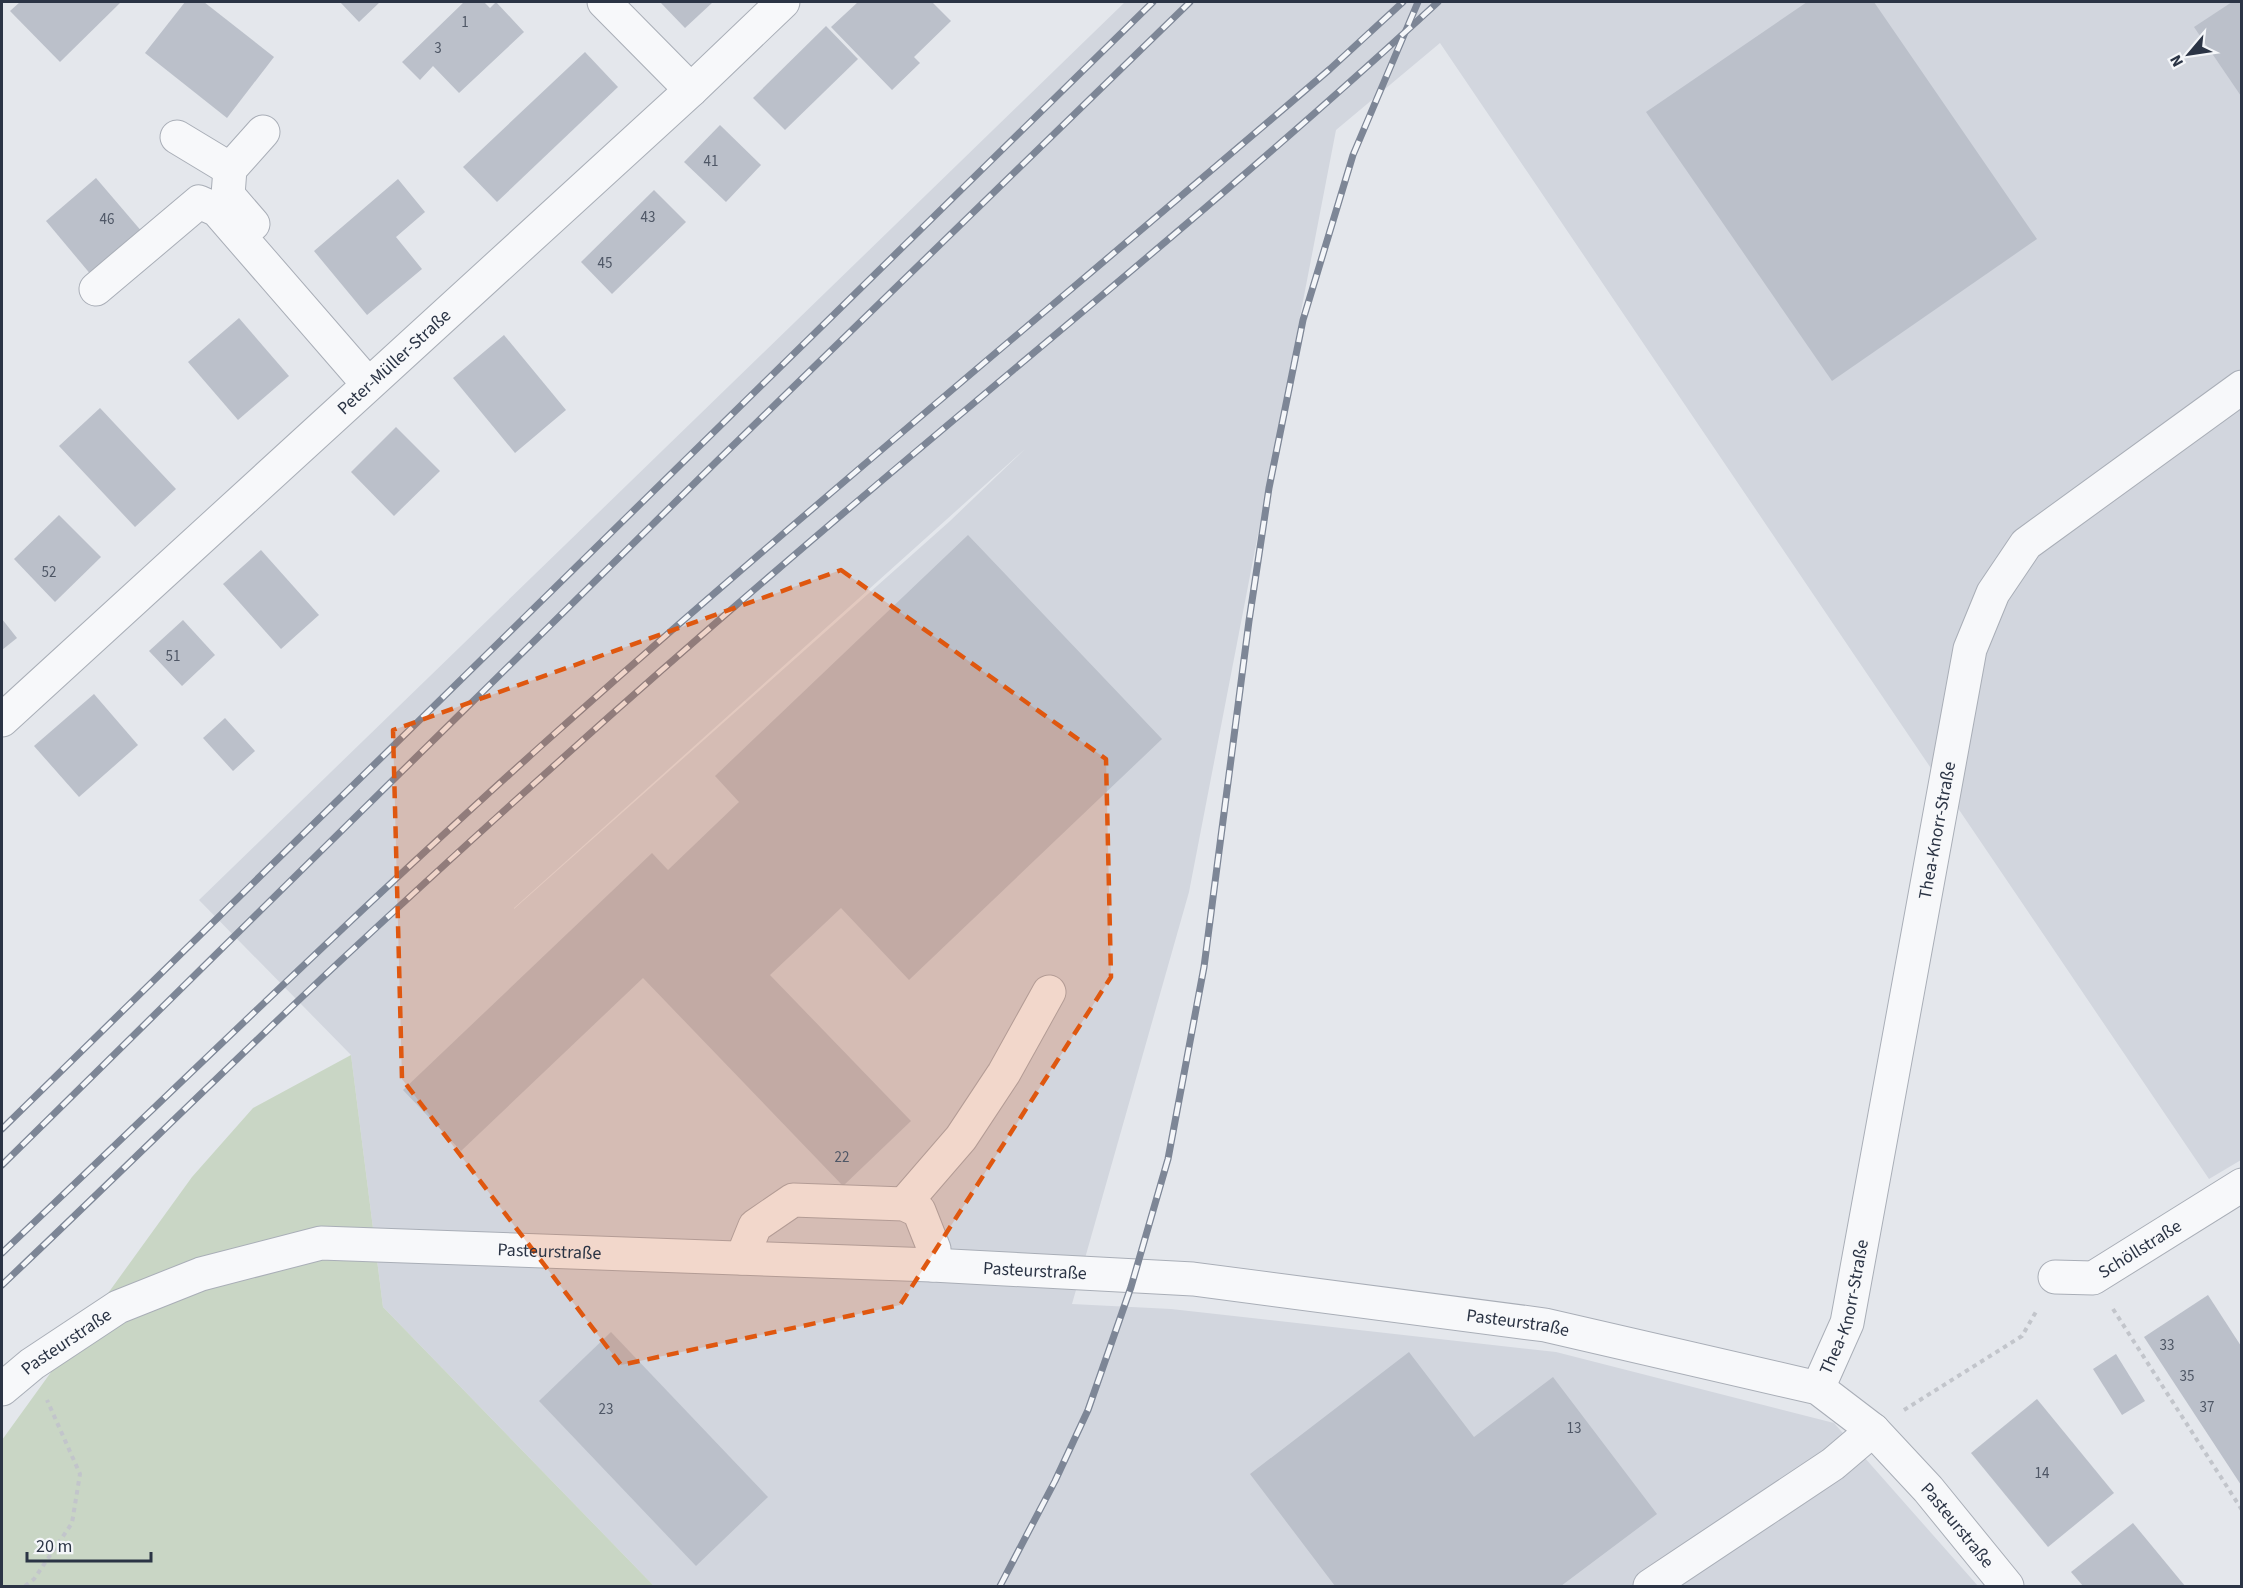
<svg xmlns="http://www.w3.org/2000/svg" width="2243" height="1588" viewBox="0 0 2243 1588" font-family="'Source Sans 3',sans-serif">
  <rect width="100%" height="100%" fill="#e4e7ec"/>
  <path fill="#d2d6de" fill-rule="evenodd" d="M1125,2H2241V1160L2209,1179L1440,43L1336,130L1189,892L1072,1304L1171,1309L1556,1352L1834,1423L1978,1586H654L383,1307L351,1055L199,900ZM1025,449L950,521L514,909V908Z"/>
  <polygon fill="#c9d6c5" points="351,1055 383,1307 654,1586 2,1586 2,1440 192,1177 253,1108"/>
  <g fill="#bbc0ca">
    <polygon points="20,2 121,2 60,62 10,11"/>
    <polygon points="185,2 204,2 274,57 227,118 145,53"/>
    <polygon points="340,2 380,2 359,22"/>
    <polygon points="464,2 484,2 490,8 496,2 524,32 459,93 433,66 420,80 402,62"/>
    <polygon points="660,2 713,2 685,28"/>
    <polygon points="858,2 932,2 951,21 914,57 920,63 892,90 831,27"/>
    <polygon points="1807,2 1874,2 2037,239 1832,381 1646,112"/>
    <polygon points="2232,2 2241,2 2241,96 2194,27"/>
    <polygon points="826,26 858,59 785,130 753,98"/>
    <polygon points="585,52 618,87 497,202 463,167"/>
    <polygon points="720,125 761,165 726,202 684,162"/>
    <polygon points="96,178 143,233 92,276 46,221"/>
    <polygon points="398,179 425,212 396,237 422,269 367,315 314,251"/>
    <polygon points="654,190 686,222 612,294 581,262"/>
    <polygon points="239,318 289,376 238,420 188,362"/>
    <polygon points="504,335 566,410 515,453 453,378"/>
    <polygon points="100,408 176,489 135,527 59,446"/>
    <polygon points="396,427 440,471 394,516 351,472"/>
    <polygon points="59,515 101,557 55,602 14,559"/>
    <polygon points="968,535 1162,739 909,980 841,908 770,975 911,1121 843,1186 643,978 461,1151 403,1090 652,853 668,870 739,802 715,776"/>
    <polygon points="261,550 319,615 281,649 223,584"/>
    <polygon points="2,619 17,638 2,650"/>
    <polygon points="183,620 215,655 182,686 149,651"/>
    <polygon points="94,694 138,745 79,797 34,746"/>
    <polygon points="225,718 255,751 233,771 203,738"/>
    <polygon points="2208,1295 2241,1346 2241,1485 2144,1337"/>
    <polygon points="611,1332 768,1497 696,1566 539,1401"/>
    <polygon points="1409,1352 1474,1437 1553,1377 1657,1514 1561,1586 1335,1586 1250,1474"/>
    <polygon points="2116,1354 2145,1401 2122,1415 2093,1369"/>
    <polygon points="2037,1399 2114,1493 2048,1547 1971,1453"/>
    <polygon points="2133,1523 2185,1586 2083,1586 2071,1572"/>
  </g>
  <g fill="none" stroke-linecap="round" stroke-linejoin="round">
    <defs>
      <g id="minor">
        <polyline points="604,2 691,90"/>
        <polyline points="177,137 230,169"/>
        <polyline points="253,224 228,195 230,169 263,132"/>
        <polyline points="96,289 199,202 217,210 368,384"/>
        <path id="s1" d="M2,720L691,90L783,2"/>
        <polyline points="904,1204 961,1138 1004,1073 1049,992"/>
        <polyline points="742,1258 755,1226 793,1200 904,1204 919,1211 934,1249 932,1265"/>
        <path id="s2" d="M2055,1277L2093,1278L2242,1185"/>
        <path id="s3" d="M1818,1388L1847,1323L1970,649L1993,593L2026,544L2242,387"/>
        <path id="s4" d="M2,1389L32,1364L118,1307L201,1274L321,1243L932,1265L1193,1279L1545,1325L1818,1388L1873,1430L1928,1489L2007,1586"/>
        <polyline points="1650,1586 1833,1464 1873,1430"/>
      </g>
    </defs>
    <use href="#minor" stroke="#a9aeb7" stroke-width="35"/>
    <g stroke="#c2c5cb" stroke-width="4" stroke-dasharray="4.5 4.5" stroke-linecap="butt">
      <polyline points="2113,1309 2242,1510"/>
      <polyline points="1904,1410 2022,1336 2037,1310"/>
      <polyline points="25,1586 34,1579 72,1523 80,1474 47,1400"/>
    </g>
    <use href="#minor" stroke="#f7f8fa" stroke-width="33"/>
    <defs>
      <g id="rail">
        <polyline points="2,1129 1153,2"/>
        <polyline points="2,1165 715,463 1190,2"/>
        <path d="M2,1253C181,1083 358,910 542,745C800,514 1068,294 1330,69L1403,2"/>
        <path d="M2,1285C114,1179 224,1070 337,964C481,830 628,698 777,570C997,380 1225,199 1438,2"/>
        <polyline points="1000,1586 1055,1481 1088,1410 1131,1287 1168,1159 1204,967 1249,621 1269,488 1303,320 1353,155 1418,2"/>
      </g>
    </defs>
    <use href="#rail" stroke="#7d8696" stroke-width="7"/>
    <use href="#rail" stroke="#f4f6f9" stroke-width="4.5" stroke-dasharray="14" stroke-linecap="butt"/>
  </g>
  <path fill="#df570f" fill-opacity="0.2" stroke="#df570f" stroke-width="4.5" stroke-dasharray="12 8" stroke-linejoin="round" d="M841,570L1106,759L1111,977L900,1305L621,1365L402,1079L393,730Z"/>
  <g text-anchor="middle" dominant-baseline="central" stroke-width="4.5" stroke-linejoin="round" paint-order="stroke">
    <g font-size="15" fill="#4f5766">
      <text x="465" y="22">1</text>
      <text x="438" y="48">3</text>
      <text x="711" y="161">41</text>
      <text x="648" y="217">43</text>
      <text x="107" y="219">46</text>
      <text x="605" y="263">45</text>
      <text x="49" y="572">52</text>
      <text x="173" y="656">51</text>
      <text x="842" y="1157">22</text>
      <text x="2167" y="1345">33</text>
      <text x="2187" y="1376">35</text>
      <text x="2207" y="1407">37</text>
      <text x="606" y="1409">23</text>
      <text x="1574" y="1428">13</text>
      <text x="2042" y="1473">14</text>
    </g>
    <g font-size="18" fill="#2b3445" stroke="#f4f6f9">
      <text stroke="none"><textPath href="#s1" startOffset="531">Peter-Müller-Straße</textPath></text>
      <text stroke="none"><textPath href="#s3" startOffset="572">Thea-Knorr-Straße</textPath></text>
      <text stroke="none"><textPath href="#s2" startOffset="93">Schöllstraße</textPath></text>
      <text stroke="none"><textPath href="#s4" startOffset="584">Pasteurstraße</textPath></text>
      <text stroke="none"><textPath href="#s4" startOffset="1070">Pasteurstraße</textPath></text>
      <text stroke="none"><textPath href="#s3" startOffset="86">Thea-Knorr-Straße</textPath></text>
      <text stroke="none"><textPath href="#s4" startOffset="1556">Pasteurstraße</textPath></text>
      <text stroke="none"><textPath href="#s4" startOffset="80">Pasteurstraße</textPath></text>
      <text stroke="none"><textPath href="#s4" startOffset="2060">Pasteurstraße</textPath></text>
    </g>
  </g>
  <rect width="2243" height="1588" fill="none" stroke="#2b3445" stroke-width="6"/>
  <g transform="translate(2189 54) rotate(241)" stroke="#f4f6f9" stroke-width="4.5" paint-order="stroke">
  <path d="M0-4.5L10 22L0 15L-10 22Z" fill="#2b3445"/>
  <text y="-9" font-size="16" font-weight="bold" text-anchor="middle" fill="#2b3445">N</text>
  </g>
  <path d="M27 1552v9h124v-9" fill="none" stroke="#2b3445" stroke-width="3"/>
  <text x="36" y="1552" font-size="18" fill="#2b3445" stroke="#f4f6f9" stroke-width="4.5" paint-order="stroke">20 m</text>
</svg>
